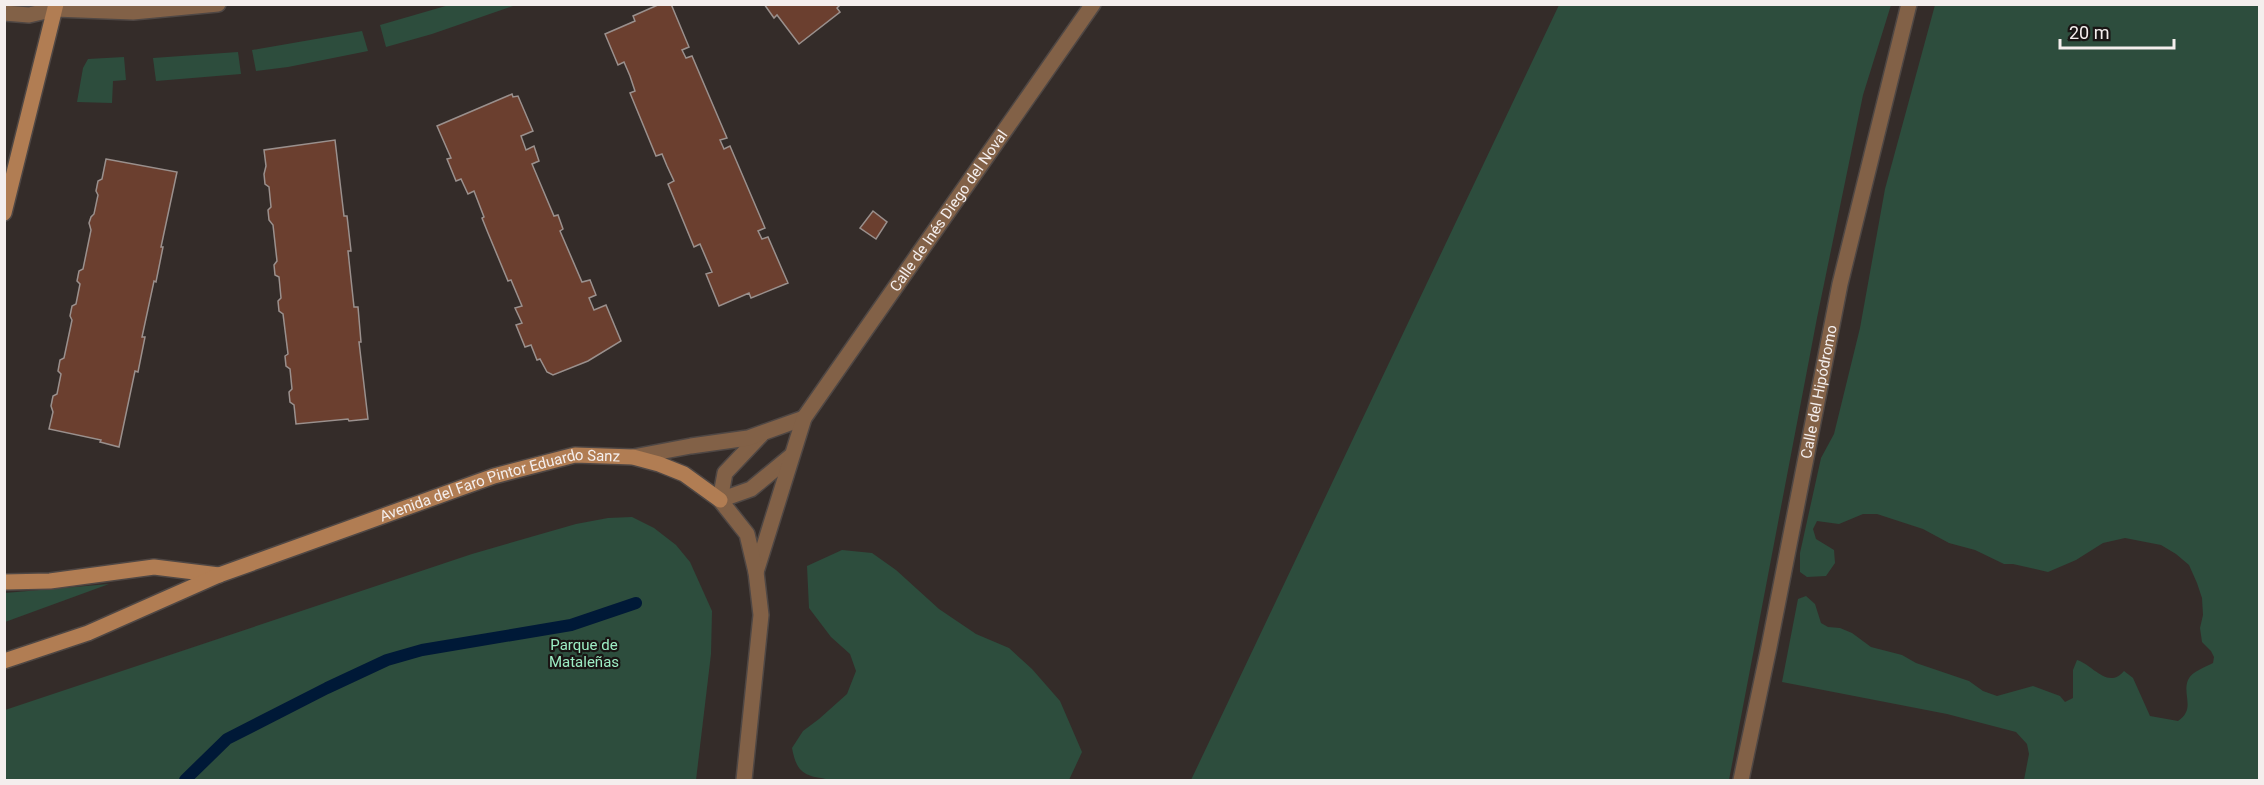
<svg xmlns="http://www.w3.org/2000/svg" width="2264" height="785" viewBox="0 0 2264 785" font-family="Roboto,sans-serif">
  <rect width="100%" height="100%" fill="#342c29"/>
  <g fill="#2d4d3d">
    <polygon points="449,5 516,5 432,34 386,47 380,25"/>
    <polygon points="1559,5 1891,5 1863,95 1817,318 1729,780 1191,780"/>
    <path d="M1935,5H2259V780H2024L2029,754L2027,744L2016,732L1947,714L1782,682L1798,599L1806,596L1815,604L1821,623L1828,627L1840,628L1852,633L1871,647L1902,655L1916,663L1969,681L1983,691L1997,696L2033,686L2060,696L2065,702L2073,698V670L2077,660C2093,665 2108,690 2124,671L2133,678L2150,716L2178,721C2196,709 2182,695 2188,680C2192,671 2206,667 2213,663L2214,657L2211,651L2202,642L2200,628L2203,615L2202,598L2197,583L2189,565L2176,554L2161,545L2125,538L2103,543L2076,560L2048,572L2013,564H2004L1975,550L1949,543L1923,529L1877,514H1863L1839,524L1817,521L1813,529L1816,539L1834,550L1835,563L1826,576L1807,577L1800,572V553L1821,458L1834,434L1860,328L1885,189Z"/>
    <polygon points="362,31 368,51 288,67 256,71 252,50"/>
    <polygon points="238,52 241,74 156,81 153,58"/>
    <polygon points="124,57 126,80 113,81 112,103 77,102 83,68 88,59"/>
    <polygon points="632,517 654,528 676,545 690,562 712,611 711,654 696,780 5,780 5,710 472,554 576,524 608,518"/>
    <path d="M842,550L872,553L896,570L939,609L976,634L1009,648L1032,669L1060,701L1082,752L1069,780H833C807,776 797,776 792,748L803,731L819,719L847,694L856,671L850,654L831,637L809,608L807,566Z"/>
    <polygon points="109,584 5,622 5,593"/>
  </g>
  <g fill="none" stroke-linecap="round" stroke-linejoin="round">
    <polyline stroke="#001937" stroke-width="12" points="185,780 227,739 327,688 387,660 422,650 571,625 636,603"/>
  </g>
  <g fill="#6b3f2f" stroke="#9a908d" stroke-width="1.5">
    <polygon points="660,4 671,4 689,47 682,50 686,58 692,56 727,138 720,140 724,149 730,146 765,228 758,231 762,239 768,237 788,283 751,298 749,293 719,306 706,274 712,272 700,244 694,247 668,184 674,181 667,166 662,154 656,156 630,93 635,91 630,76 624,62 618,65 605,34 635,21 633,16"/>
    <polygon points="764,4 841,4 837,8 840,12 799,44 777,15 774,18"/>
    <polygon points="512,94 513,97 518,96 533,131 521,136 526,150 534,146 539,161 532,164 554,216 558,215 563,229 560,231 582,282 590,280 596,295 589,298 594,310 606,305 621,341 588,361 553,375 547,372 540,359 537,360 531,345 525,347 516,325 522,323 515,308 522,306 511,280 508,281 488,233 482,218 484,217 474,191 468,194 461,179 456,181 447,159 451,158 437,126"/>
    <polygon points="335,140 344,216 347,216 351,251 348,251 354,307 358,307 361,342 359,342 368,419 349,421 348,419 296,424 294,405 290,402 289,392 292,389 290,369 286,366 285,356 288,354 283,314 279,311 278,301 281,298 279,277 275,275 274,265 277,261 273,225 269,220 268,210 271,207 269,187 265,184 264,174 266,166 264,150"/>
    <polygon points="106,159 177,172 161,247 163,247 156,282 154,281 142,337 145,337 138,372 135,371 119,447 100,442 101,440 49,429 53,412 51,406 53,396 57,394 61,374 58,371 60,360 64,358 72,320 70,316 72,306 76,304 80,284 77,281 79,271 83,269 91,230 89,223 91,217 94,214 98,195 96,191 98,181 102,179"/>
    <polygon points="873,211 887,222 876,239 860,228"/>
  </g>
  <g fill="none" stroke-linecap="round" stroke-linejoin="round">
    <defs>
      <g id="minor">
        <polyline points="4,13 29,15 55,9 133,12 218,4"/>
        <polyline points="761,435 725,473 720,500 751,489 791,456"/>
        <polyline points="633,457 691,446 748,438 804,418"/>
        <path id="s1" d="M756,572L804,418L1093,4"/>
        <path id="s2" d="M1741,780L1769,647L1840,284L1909,4"/>
      </g>
      <polyline id="tertiary" points="720,500 747,534 756,572 761,615 744,780"/>
      <g id="secondary">
        <polyline points="4,213 56,4"/>
        <polyline points="4,582 50,581 154,567 219,575"/>
        <path id="s3" d="M4,661L88,633L219,575L494,476L575,455L633,457L659,464L684,474L720,500"/>
      </g>
    </defs>
    <use href="#minor" stroke="#4f4744" stroke-width="18"/>
    <use href="#tertiary" stroke="#4f4744" stroke-width="18"/>
    <use href="#secondary" stroke="#4f4744" stroke-width="18"/>
    <use href="#minor" stroke="#826147" stroke-width="15"/>
    <use href="#tertiary" stroke="#826147" stroke-width="15"/>
    <use href="#secondary" stroke="#b17d53" stroke-width="15"/>
  </g>
  <g text-anchor="middle" dominant-baseline="central" stroke-width="4.5" stroke-linejoin="round" paint-order="stroke">
    <g font-size="15" fill="#f4eeed" stroke="#191514">
      <text stroke="none"><textPath href="#s1" startOffset="414">Calle de Inés Diego del Noval</textPath></text>
      <text stroke="none"><textPath href="#s2" startOffset="396">Calle del Hipódromo</textPath></text>
      <text stroke="none"><textPath href="#s3" startOffset="528">Avenida del Faro Pintor Eduardo Sanz</textPath></text>
    </g>
    <g font-size="15" fill="#9dedc4" stroke="#191514">
      <text x="584" y="645">Parque de<tspan x="584" dy="17">Mataleñas</tspan></text>
    </g>
  </g>
  <rect width="2264" height="785" fill="none" stroke="#f4eeed" stroke-width="12"/>
  <path d="M2060 39v9h114v-9" fill="none" stroke="#f4eeed" stroke-width="3"/>
  <text x="2069" y="39" font-size="18" fill="#f4eeed" stroke="#191514" stroke-width="4.5" paint-order="stroke">20 m</text>
</svg>
